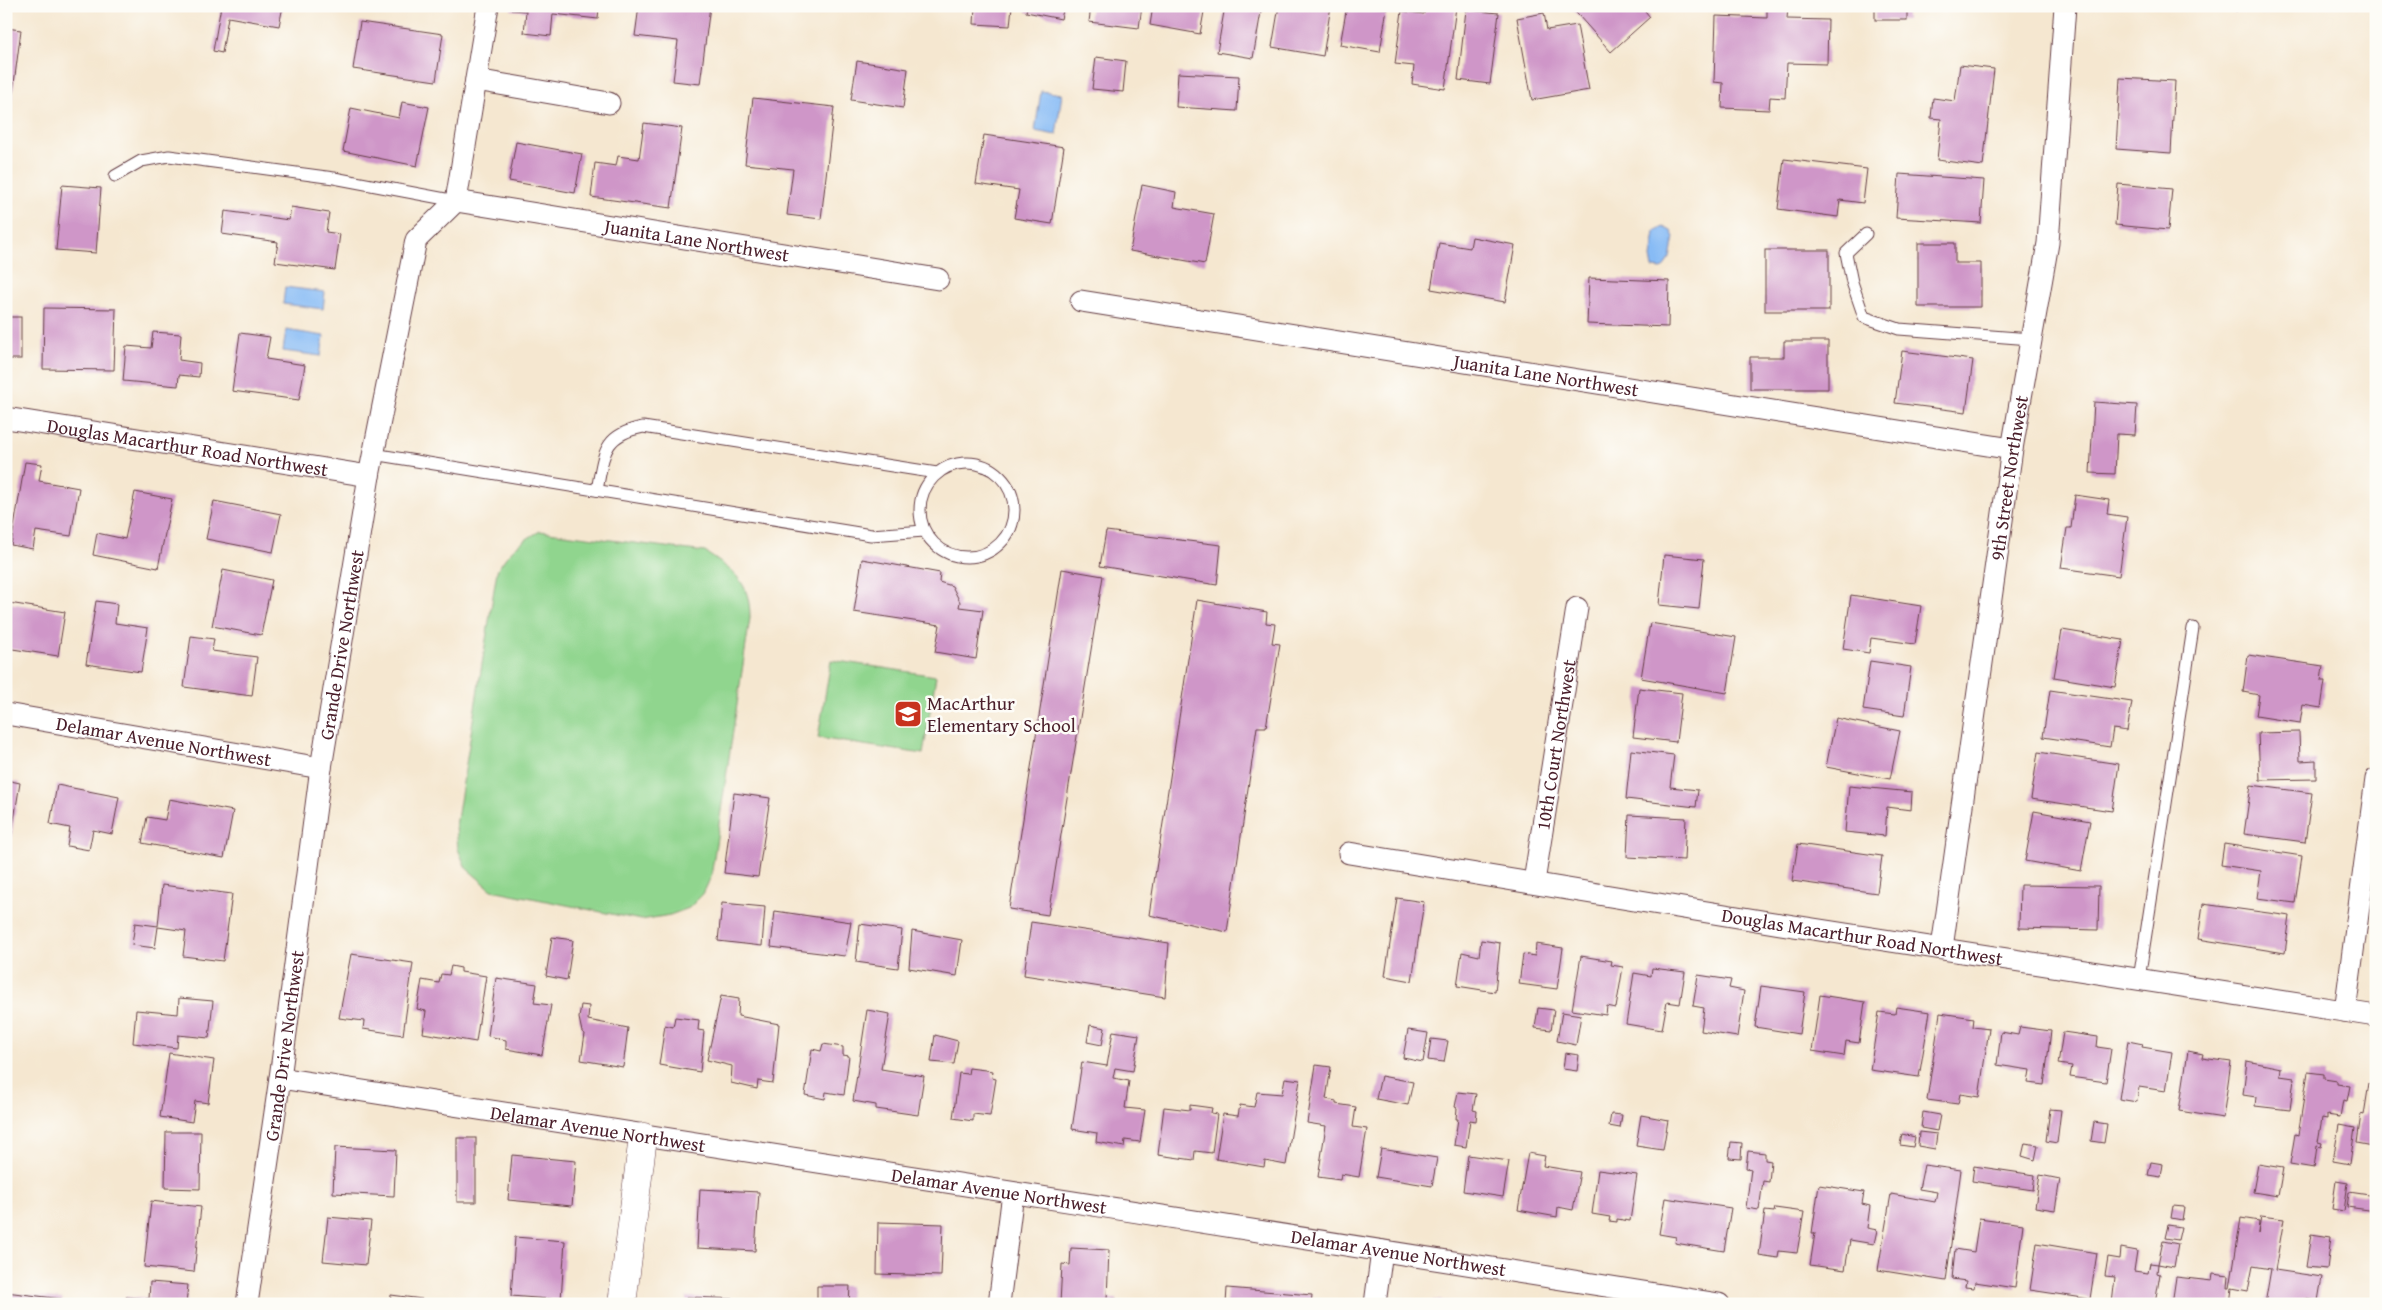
<svg xmlns="http://www.w3.org/2000/svg" width="2382" height="1310" viewBox="0 0 2382 1310" font-family="'Gentium Book Plus',serif">
  <rect width="100%" height="100%" fill="#fdfcf7"/>
  <filter id="ink" filterUnits="userSpaceOnUse"><feTurbulence type="fractalNoise" baseFrequency=".02" numOctaves="2"/><feDisplacementMap in="SourceGraphic" scale="10" xChannelSelector="R" yChannelSelector="G"/><feConvolveMatrix kernelMatrix="1 2 1 2 8 2 1 2 1" color-interpolation-filters="sRGB"/></filter>
  <filter id="wash" filterUnits="userSpaceOnUse"><feTurbulence type="fractalNoise" baseFrequency=".0096" numOctaves="4" result="noise"/><feDisplacementMap in="SourceGraphic" scale="20" xChannelSelector="R" yChannelSelector="G"/><feGaussianBlur stdDeviation="1.12" result="paint"/><feColorMatrix in="noise" values="0 0 0 0 0 0 0 0 0 0 0 0 0 0 0 0 0 1.4 0 .05"/><feComposite in="paint" operator="in"/></filter>
  <g filter="url(#wash)">
    <rect width="100%" height="100%" fill="#f5e7d0"/>
    <g fill="#90d58e" stroke="#6d7a5c">
      <path d="M540,531L705,552C734,572 750,580 750,618L711,877L703,894L689,908L670,915L641,920L492,890L466,868L458,849L456,826L497,571C509,550 519,543 540,531Z"/>
      <polygon points="831,660 936,676 923,754 818,738"/>
    </g>
    <g fill="#87bbf5" stroke="#686d90">
      <polygon points="1041,91 1062,94 1056,135 1035,131"/>
      <polygon points="1663,227 1671,231 1674,237 1670,258 1662,269 1653,268 1651,257 1655,232"/>
      <polygon points="285,287 325,292 323,309 283,304"/>
      <polygon points="286,330 324,336 321,356 283,351"/>
    </g>
    <g id="blocks">
      <g fill="#cf96c8">
        <polygon points="221,6 283,6 279,26 228,17 222,53 213,51"/>
        <polygon points="512,6 599,6 598,19 553,14 551,36 524,33 526,11 511,10"/>
        <polygon points="639,6 710,6 700,84 673,81 678,41 635,36"/>
        <polygon points="975,6 1012,6 1010,26 974,24"/>
        <polygon points="1027,6 1064,6 1061,19 1026,12"/>
        <polygon points="1091,6 1142,6 1139,28 1089,22"/>
        <polygon points="1153,6 1205,6 1200,34 1150,25"/>
        <polygon points="1225,6 1262,6 1253,58 1217,52"/>
        <polygon points="1279,6 1331,6 1323,56 1272,47"/>
        <polygon points="1347,6 1387,8 1380,52 1340,45"/>
        <polygon points="1425,6 1456,7 1445,89 1412,84 1414,66 1395,64 1402,11 1424,14"/>
        <polygon points="1570,6 1641,6 1650,17 1611,52"/>
        <polygon points="1767,6 1788,6 1787,19 1828,20 1827,64 1787,63 1785,98 1770,97 1769,110 1722,108 1723,83 1714,82 1716,16 1767,18"/>
        <rect x="1875" y="6" width="32" height="14"/>
        <polygon points="2213,6 2238,6 2237,11"/>
        <polygon points="1466,10 1499,13 1490,84 1458,80"/>
        <polygon points="1544,13 1547,30 1577,25 1589,90 1532,100 1517,18"/>
        <polygon points="360,22 443,34 436,81 353,69"/>
        <polygon points="6,28 21,30 9,122 6,122"/>
        <polygon points="1096,57 1126,61 1123,92 1092,89"/>
        <polygon points="857,61 908,69 903,108 851,100"/>
        <polygon points="1960,65 1994,69 1983,166 1937,160 1941,119 1931,118 1933,98 1955,101"/>
        <polygon points="1178,73 1239,76 1237,111 1176,107"/>
        <polygon points="2120,78 2175,81 2171,153 2116,149"/>
        <polygon points="753,98 834,107 821,219 787,215 793,169 745,164"/>
        <polygon points="402,102 429,107 417,166 343,151 351,108 399,118"/>
        <polygon points="644,123 682,128 671,208 591,197 595,163 616,166 618,156 639,159"/>
        <polygon points="984,135 1064,147 1052,224 1014,218 1019,190 976,184"/>
        <polygon points="516,142 582,154 575,193 509,181"/>
        <polygon points="1784,159 1867,169 1863,203 1840,200 1838,217 1778,209"/>
        <polygon points="1899,174 1984,180 1981,223 1896,218"/>
        <polygon points="2118,184 2172,189 2168,230 2115,225"/>
        <polygon points="62,185 101,188 96,253 56,250"/>
        <polygon points="1142,185 1176,192 1174,207 1214,214 1205,264 1130,251"/>
        <polygon points="291,207 329,213 326,232 340,234 335,270 275,262 278,242 222,234 225,211 289,220"/>
        <polygon points="1472,237 1515,245 1505,302 1431,289 1439,243 1470,248"/>
        <polygon points="1918,243 1955,243 1955,263 1981,263 1981,307 1918,307"/>
        <rect x="1765" y="250" width="64" height="61"/>
        <polygon points="1589,278 1669,281 1668,327 1587,324"/>
        <polygon points="44,308 116,309 114,370 43,369"/>
        <rect x="6" y="317" width="15" height="42"/>
        <polygon points="153,332 181,334 179,360 200,363 199,377 179,375 178,386 123,381 126,346 151,348"/>
        <polygon points="240,333 270,337 266,359 305,365 299,400 232,391"/>
        <polygon points="1784,341 1828,341 1828,389 1750,389 1750,357 1784,357"/>
        <polygon points="1902,351 1973,360 1966,412 1895,403"/>
        <polygon points="2094,402 2137,405 2135,435 2117,434 2115,474 2090,473"/>
        <polygon points="25,462 42,464 39,481 79,488 71,536 36,531 33,549 11,545"/>
        <polygon points="135,492 172,499 158,568 93,555 97,533 125,539"/>
        <polygon points="2075,495 2109,500 2107,514 2127,517 2119,576 2061,568 2067,528 2071,528"/>
        <polygon points="214,501 281,514 273,552 206,539"/>
        <polygon points="1106,531 1221,545 1217,585 1100,566"/>
        <polygon points="1664,555 1704,559 1699,609 1659,605"/>
        <polygon points="862,559 940,573 939,582 952,586 960,602 959,607 983,610 976,659 935,652 940,625 854,612"/>
        <polygon points="1062,569 1103,576 1048,915 1009,909"/>
        <polygon points="223,570 272,580 261,635 212,626"/>
        <polygon points="1851,595 1921,606 1915,644 1871,638 1869,653 1843,649"/>
        <polygon points="1197,600 1267,612 1266,623 1275,624 1272,643 1280,644 1266,727 1257,727 1227,932 1149,915"/>
        <polygon points="96,601 117,604 115,623 148,628 141,672 86,664"/>
        <polygon points="9,603 65,612 58,656 6,648"/>
        <polygon points="1650,623 1736,637 1727,693 1641,678"/>
        <polygon points="2062,630 2123,640 2115,687 2054,677"/>
        <polygon points="191,636 214,639 212,651 257,657 252,696 184,687"/>
        <polygon points="2248,655 2323,666 2321,681 2325,681 2321,708 2303,705 2300,723 2256,716 2259,695 2243,692"/>
        <polygon points="1870,661 1911,667 1904,716 1863,710"/>
        <polygon points="1639,688 1682,693 1676,742 1633,737"/>
        <polygon points="2050,690 2132,702 2127,731 2113,729 2110,747 2043,737"/>
        <polygon points="1836,718 1900,731 1890,779 1826,767"/>
        <polygon points="2299,732 2300,761 2316,760 2316,779 2260,780 2258,733"/>
        <polygon points="1631,750 1674,755 1670,787 1698,790 1696,807 1626,799"/>
        <polygon points="2038,752 2119,764 2112,811 2031,799"/>
        <polygon points="6,780 20,783 10,844 6,843"/>
        <polygon points="57,785 119,797 112,834 93,830 89,850 67,846 70,828 50,824"/>
        <polygon points="2251,785 2312,793 2305,842 2244,834"/>
        <polygon points="1849,786 1912,792 1911,810 1887,807 1885,836 1845,832"/>
        <polygon points="734,793 770,798 758,877 724,873"/>
        <polygon points="169,799 233,811 224,858 142,843 147,817 165,820"/>
        <polygon points="2034,811 2090,821 2081,871 2025,861"/>
        <polygon points="1629,815 1686,818 1684,860 1627,857"/>
        <polygon points="1798,844 1882,856 1877,893 1792,881"/>
        <polygon points="2224,844 2302,856 2295,903 2257,898 2261,871 2221,865"/>
        <polygon points="162,885 232,894 223,961 183,956 186,931 158,927 155,948 132,945 135,923 158,926"/>
        <polygon points="2020,885 2099,886 2098,930 2019,928"/>
        <polygon points="1397,898 1424,902 1412,981 1385,976"/>
        <polygon points="722,903 765,907 762,946 718,941"/>
        <polygon points="2203,904 2290,916 2285,953 2198,939"/>
        <polygon points="775,911 851,922 845,956 771,947"/>
        <polygon points="1031,922 1169,943 1165,997 1024,975"/>
        <polygon points="860,924 902,930 898,968 856,962"/>
        <polygon points="912,931 962,940 957,976 909,968"/>
        <polygon points="552,937 573,940 567,980 546,976"/>
        <polygon points="1481,940 1500,943 1495,992 1457,986 1462,952 1479,956"/>
        <polygon points="1536,944 1563,948 1557,989 1519,984 1523,954 1535,956"/>
        <polygon points="351,954 413,963 403,1035 363,1029 364,1021 339,1018"/>
        <polygon points="1581,956 1612,961 1611,965 1623,967 1616,1008 1607,1006 1606,1015 1572,1010"/>
        <polygon points="451,966 461,968 461,972 486,976 476,1042 423,1033 426,1011 417,1009 422,980 439,983 441,974 449,975"/>
        <polygon points="1652,968 1685,972 1680,1004 1667,1002 1662,1030 1626,1024 1634,973 1651,976"/>
        <polygon points="1698,975 1731,980 1729,988 1744,991 1737,1037 1701,1031 1704,1008 1693,1006"/>
        <polygon points="496,978 537,984 534,1003 551,1005 542,1055 506,1049 506,1040 488,1036"/>
        <polygon points="1761,986 1805,992 1799,1034 1755,1027"/>
        <polygon points="1820,995 1865,1002 1859,1043 1846,1041 1844,1056 1812,1051"/>
        <polygon points="721,996 739,999 738,1016 779,1024 773,1083 758,1081 757,1089 731,1083 732,1066 707,1060"/>
        <polygon points="179,998 213,1001 209,1038 178,1035 177,1048 133,1043 136,1010 178,1014"/>
        <polygon points="581,1005 589,1006 588,1020 628,1028 623,1067 581,1060 585,1034 582,1032 579,1018"/>
        <polygon points="1896,1007 1930,1012 1919,1077 1870,1070 1879,1012 1895,1014"/>
        <polygon points="1538,1008 1554,1010 1551,1030 1535,1028"/>
        <polygon points="867,1010 890,1014 881,1069 924,1076 918,1115 876,1109 876,1105 853,1101"/>
        <polygon points="1562,1012 1581,1015 1576,1045 1557,1041"/>
        <polygon points="1940,1013 1974,1018 1973,1027 1989,1029 1979,1097 1960,1094 1958,1104 1927,1100"/>
        <polygon points="675,1017 699,1020 698,1030 704,1031 700,1072 659,1065 665,1025 673,1027"/>
        <polygon points="1090,1025 1105,1028 1102,1045 1087,1042"/>
        <polygon points="2020,1027 2051,1031 2044,1085 2028,1083 2030,1070 1997,1065 2001,1032 2018,1035"/>
        <polygon points="1408,1030 1428,1033 1423,1062 1403,1058"/>
        <polygon points="1113,1031 1139,1035 1133,1071 1115,1068 1113,1078 1129,1081 1125,1108 1145,1110 1140,1142 1125,1140 1124,1147 1096,1142 1097,1133 1072,1129 1082,1062 1107,1066"/>
        <polygon points="2063,1032 2098,1037 2097,1047 2111,1049 2106,1082 2070,1077 2072,1066 2058,1064"/>
        <polygon points="935,1035 958,1041 954,1064 931,1062"/>
        <polygon points="1431,1039 1448,1041 1444,1062 1428,1060"/>
        <polygon points="2128,1041 2143,1044 2142,1047 2172,1052 2166,1091 2139,1087 2137,1102 2119,1099"/>
        <polygon points="823,1044 843,1047 843,1055 849,1056 844,1095 826,1092 825,1099 805,1095 812,1049 821,1051"/>
        <polygon points="2188,1051 2203,1054 2202,1058 2231,1062 2223,1118 2179,1111"/>
        <polygon points="169,1053 214,1060 208,1103 195,1101 192,1122 160,1117"/>
        <polygon points="1565,1053 1579,1055 1577,1071 1563,1069"/>
        <polygon points="2247,1061 2281,1068 2280,1076 2294,1078 2290,1110 2255,1106 2256,1097 2243,1095"/>
        <polygon points="1316,1065 1331,1067 1326,1099 1336,1101 1336,1104 1356,1107 1353,1127 1367,1129 1359,1177 1341,1174 1340,1180 1318,1177 1326,1126 1307,1123"/>
        <polygon points="969,1068 993,1071 992,1078 996,1079 990,1116 973,1114 973,1121 953,1118 959,1073 968,1074"/>
        <polygon points="2308,1072 2324,1074 2324,1079 2337,1081 2337,1084 2350,1086 2347,1101 2343,1100 2340,1117 2327,1115 2327,1119 2322,1118 2318,1142 2322,1143 2321,1147 2317,1146 2314,1168 2290,1164 2295,1134 2298,1135"/>
        <polygon points="1381,1076 1413,1082 1408,1105 1376,1099"/>
        <polygon points="1285,1078 1300,1080 1286,1165 1265,1161 1264,1167 1216,1159 1223,1114 1238,1116 1240,1105 1254,1107 1257,1092 1282,1094"/>
        <polygon points="2369,1083 2376,1084 2376,1153 2372,1152 2373,1146 2357,1143 2361,1114 2364,1115"/>
        <polygon points="1458,1092 1476,1094 1473,1110 1477,1111 1476,1121 1470,1120 1466,1147 1454,1145 1458,1119 1456,1119 1457,1108 1455,1107"/>
        <polygon points="1190,1105 1212,1108 1211,1113 1217,1114 1212,1153 1195,1151 1194,1160 1158,1155 1164,1107 1190,1110"/>
        <polygon points="2050,1109 2061,1110 2057,1143 2046,1141"/>
        <polygon points="1923,1112 1940,1115 1937,1131 1921,1128"/>
        <polygon points="1611,1114 1622,1115 1620,1128 1609,1126"/>
        <polygon points="1641,1115 1668,1120 1663,1150 1636,1146"/>
        <polygon points="2094,1122 2107,1124 2104,1143 2091,1141"/>
        <polygon points="2339,1125 2355,1128 2350,1164 2333,1161"/>
        <polygon points="166,1132 201,1132 200,1189 165,1188"/>
        <polygon points="1919,1132 1937,1134 1935,1149 1918,1146"/>
        <polygon points="1902,1134 1915,1137 1913,1147 1900,1145"/>
        <rect x="457" y="1138" width="19" height="64"/>
        <polygon points="1731,1142 1742,1143 1741,1159 1729,1158"/>
        <polygon points="2025,1143 2038,1145 2035,1160 2022,1156"/>
        <polygon points="335,1147 396,1150 394,1196 333,1193"/>
        <polygon points="1381,1149 1437,1158 1432,1186 1376,1177"/>
        <polygon points="1748,1151 1765,1153 1765,1160 1771,1161 1769,1182 1763,1181 1759,1210 1746,1208 1751,1169 1746,1168"/>
        <polygon points="1528,1153 1545,1156 1543,1166 1580,1172 1573,1210 1558,1207 1557,1217 1518,1210"/>
        <polygon points="512,1155 576,1161 572,1206 508,1200"/>
        <polygon points="1468,1155 1509,1161 1503,1197 1463,1191"/>
        <polygon points="2151,1162 2163,1164 2161,1177 2148,1175"/>
        <polygon points="2258,1164 2283,1168 2278,1196 2253,1192"/>
        <polygon points="1924,1165 1961,1170 1946,1281 1878,1270 1891,1194 1935,1202 1937,1192 1919,1189"/>
        <polygon points="1974,1166 2035,1175 2033,1190 1972,1181"/>
        <polygon points="1598,1170 1637,1175 1630,1221 1617,1219 1617,1222 1609,1221 1610,1217 1592,1214"/>
        <polygon points="2040,1175 2060,1179 2055,1210 2035,1207"/>
        <polygon points="2336,1181 2348,1183 2344,1211 2332,1209"/>
        <polygon points="1819,1185 1864,1192 1862,1204 1870,1206 1867,1228 1877,1230 1874,1244 1850,1240 1845,1270 1810,1265 1815,1233 1812,1233"/>
        <polygon points="700,1189 759,1192 755,1251 697,1248"/>
        <polygon points="2349,1192 2376,1196 2376,1211 2347,1207"/>
        <polygon points="1665,1198 1731,1208 1724,1251 1675,1243 1676,1237 1659,1234"/>
        <polygon points="151,1201 201,1207 194,1272 144,1267"/>
        <polygon points="2173,1206 2184,1207 2182,1220 2171,1218"/>
        <polygon points="1775,1208 1804,1212 1797,1253 1779,1251 1778,1258 1759,1255 1765,1211 1774,1212"/>
        <polygon points="2261,1216 2284,1219 2275,1270 2322,1277 2318,1301 2305,1299 2304,1304 2265,1304 2271,1269 2253,1266 2248,1291 2232,1288 2230,1304 2172,1304 2176,1277 2212,1281 2213,1274 2229,1276 2228,1288 2230,1288 2241,1218 2259,1221 2258,1234"/>
        <polygon points="328,1217 371,1221 366,1265 323,1261"/>
        <polygon points="1979,1218 2023,1224 2015,1288 1975,1282 1974,1288 1965,1287 1966,1281 1952,1279 1955,1249 1974,1252"/>
        <polygon points="878,1222 943,1224 941,1276 877,1274"/>
        <polygon points="2168,1225 2181,1227 2178,1240 2165,1238"/>
        <polygon points="2311,1234 2331,1237 2327,1269 2306,1267"/>
        <polygon points="515,1237 565,1241 561,1300 511,1296"/>
        <polygon points="2163,1241 2178,1244 2174,1267 2158,1264"/>
        <polygon points="2037,1243 2097,1253 2090,1299 2030,1290"/>
        <polygon points="1071,1248 1109,1250 1107,1299 1117,1299 1117,1304 1060,1304 1062,1264 1070,1265"/>
        <polygon points="2121,1248 2137,1251 2134,1271 2148,1273 2150,1263 2158,1264 2157,1273 2160,1274 2155,1304 2112,1304 2115,1277 2105,1276 2108,1257 2120,1259"/>
        <polygon points="150,1282 188,1285 186,1304 125,1304 126,1297 149,1299"/>
        <polygon points="817,1286 850,1286 849,1304 817,1304"/>
        <polygon points="1227,1288 1312,1295 1311,1304 1226,1304"/>
        <polygon points="6,1292 62,1299 62,1304 6,1304"/>
        <polygon points="391,1295 422,1299 422,1304 390,1304"/>
        <polygon points="686,1297 737,1299 737,1304 686,1304"/>
        <polygon points="1433,1300 1456,1302 1456,1304 1433,1304"/>
      </g>
    </g>
  </g>
  <g filter="url(#ink)">
    <use href="#blocks" fill-opacity="0" stroke="#643d44" stroke-width="1"/>
    <g fill="none" stroke-linecap="round" stroke-linejoin="round">
      <defs>
        <g id="service">
          <polyline points="115,176 141,161 169,156 334,178 456,201"/>
          <polyline points="1866,234 1846,253 1852,282 1864,317 1899,329 2031,339"/>
          <polyline points="373,454 871,535 924,531"/>
          <circle cx="967" cy="510" r="47"/>
          <path d="M597,490C604,455 602,435 643,427L937,473"/>
          <polyline points="2139,979 2193,628"/>
        </g>
        <g id="minor">
          <polyline points="476,80 609,103"/>
          <path id="s1" d="M456,201L938,279"/>
          <path id="s2" d="M1081,301L2012,449"/>
          <path id="s3" d="M6,418L369,476"/>
          <path id="s4" d="M6,714L321,768"/>
          <path id="s5" d="M1349,853L1768,922L2376,1016"/>
          <path id="s6" d="M1534,882L1577,608"/>
          <path id="s7" d="M1942,948L2012,449L2048,243L2065,6"/>
          <polyline points="2345,1011 2376,779"/>
          <path id="s8" d="M280,1078C759,1156 1240,1225 1719,1304"/>
          <path id="s9" d="M247,1304L280,1078L321,768L369,476L416,240L456,201L488,6"/>
          <polyline points="999,1304 1013,1193"/>
          <polyline points="1375,1304 1382,1251"/>
        </g>
        <polyline id="tertiary" points="622,1304 643,1137"/>
      </defs>
      <use href="#service" stroke="#643d44" stroke-width="13"/>
      <use href="#minor" stroke="#643d44" stroke-width="23"/>
      <use href="#tertiary" stroke="#643d44" stroke-width="29"/>
      <use href="#service" stroke="#fff" stroke-width="11"/>
      <use href="#minor" stroke="#fff" stroke-width="21"/>
      <use href="#tertiary" stroke="#fff" stroke-width="28"/>
    </g>
  </g>
  <defs>
    <symbol id="school-square" viewBox="-11 -11 22 22"><rect x="-9" y="-9" width="18" height="18" rx="4" fill="#c8321e" stroke="#fdfcf7"/><path d="M0-5L7-2L0 1L-7-2ZM-4 1L0 2.5L4 1V4Q0 6-4 4Z" fill="#fff"/></symbol>
  </defs>
  <g fill-rule="evenodd">
    <use href="#school-square" x="892" y="698" width="32" height="32"/>
  </g>
  <g text-anchor="middle" dominant-baseline="central" stroke-width="5" stroke-linejoin="round" paint-order="stroke">
    <g font-size="19" fill="#4a1f2b" stroke="#fdfcf7">
      <text stroke="none"><textPath href="#s1" startOffset="244">Juanita Lane Northwest</textPath></text>
      <text stroke="none"><textPath href="#s2" startOffset="471">Juanita Lane Northwest</textPath></text>
      <text stroke="none"><textPath href="#s3" startOffset="184">Douglas Macarthur Road Northwest</textPath></text>
      <text stroke="none"><textPath href="#s7" startOffset="475">9th Street Northwest</textPath></text>
      <text stroke="none"><textPath href="#s9" startOffset="666">Grande Drive Northwest</textPath></text>
      <text stroke="none"><textPath href="#s4" startOffset="160">Delamar Avenue Northwest</textPath></text>
      <text stroke="none"><textPath href="#s6" startOffset="139">10th Court Northwest</textPath></text>
      <text stroke="none"><textPath href="#s5" startOffset="520">Douglas Macarthur Road Northwest</textPath></text>
      <text stroke="none"><textPath href="#s9" startOffset="261">Grande Drive Northwest</textPath></text>
      <text stroke="none"><textPath href="#s8" startOffset="322">Delamar Avenue Northwest</textPath></text>
      <text stroke="none"><textPath href="#s8" startOffset="728">Delamar Avenue Northwest</textPath></text>
      <text stroke="none"><textPath href="#s8" startOffset="1132">Delamar Avenue Northwest</textPath></text>
    </g>
    <g font-size="19" fill="#4a1f2b" stroke="#fdfcf7" text-anchor="start">
      <text x="927" y="703">MacArthur<tspan x="927" dy="22">Elementary School</tspan></text>
    </g>
  </g>
  <rect width="2382" height="1310" fill="none" stroke="#fdfcf7" stroke-width="25"/>
</svg>
